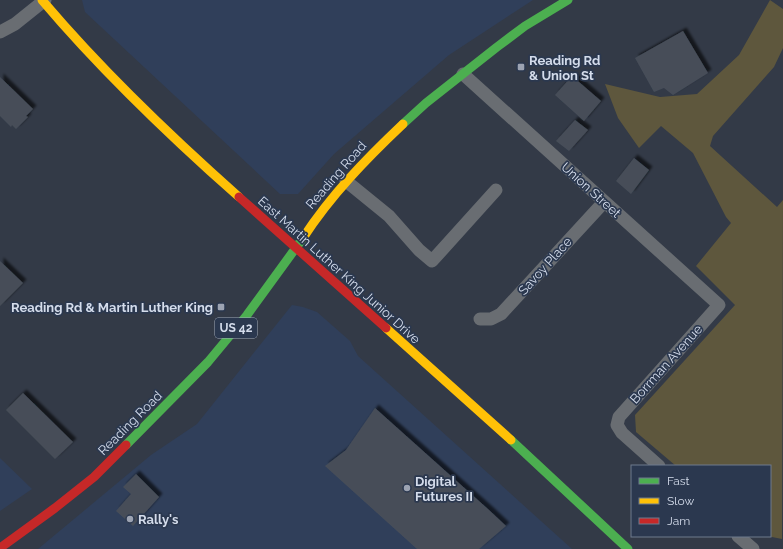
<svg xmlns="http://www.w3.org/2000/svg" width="783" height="549" viewBox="0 0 783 549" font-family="Raleway,sans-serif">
  <defs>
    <filter id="shadow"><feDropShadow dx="3.5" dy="-3.5" stdDeviation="1" flood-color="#0009"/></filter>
  </defs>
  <rect width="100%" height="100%" fill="#333a47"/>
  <g fill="#303f5a">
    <polygon points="82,0 533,0 449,55 334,154 298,194 280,194 85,12"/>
    <polygon points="292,305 303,307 317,312 350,341 358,356 572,549 38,549 151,455 197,424"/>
    <polygon points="0,458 32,489 0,511"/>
  </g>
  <polygon fill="#5e573d" points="770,0 783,9 783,48 774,67 713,136 710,146 777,207 783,200 782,539 767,536 770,536 770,466 676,466 636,432 635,415 735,305 696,266 731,223 726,217 693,153 661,126 639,148 618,118 605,84 660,97 697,94 739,55"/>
  <g fill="#474e59" filter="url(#shadow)">
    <polygon points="683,31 708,73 673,95 664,88 654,92 635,58"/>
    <polygon points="572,76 601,101 584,121 555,95"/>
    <polygon points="0,77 33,109 26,116 28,117 16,129 12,125 11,127 0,116"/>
    <polygon points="575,120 588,130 569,151 556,141"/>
    <polygon points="634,158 649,170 631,194 616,181"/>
    <polygon points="0,261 23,283 0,306"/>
    <polygon points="23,393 73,442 55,459 6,410"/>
    <polygon points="375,408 489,510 506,526 479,549 417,549 325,466 346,450"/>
    <polygon points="136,474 159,497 133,526 116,511 131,494 123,487"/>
  </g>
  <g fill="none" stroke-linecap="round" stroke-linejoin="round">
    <g stroke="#696d72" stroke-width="13">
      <polyline points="0,32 15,24 45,0"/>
      <polyline points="463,74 719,305 619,417 617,425 622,433 659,466"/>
      <polyline points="346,181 389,216 419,250 432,261 496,190"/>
      <polyline points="480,319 491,319 501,314 604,202"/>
      <polyline points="738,536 753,549"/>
    </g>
    <g stroke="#4caf50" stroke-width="9">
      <polyline points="403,124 426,103 497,47 525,26 568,0"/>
      <polyline points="511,440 628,549"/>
      <polyline points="126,445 208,362 247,315 303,238"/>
    </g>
    <g stroke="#ffc107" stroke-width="9">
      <path d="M42,0C102,71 169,135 239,197"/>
      <path d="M303,238C331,195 366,159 403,124"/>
      <polyline points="386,328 511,440"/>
    </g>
    <g stroke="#c62828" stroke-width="9">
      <polyline points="239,197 386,328"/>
      <polyline points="0,548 55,508 94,477 126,445"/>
    </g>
  </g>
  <g fill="#9ca3b2" stroke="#2b384f" stroke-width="1.5">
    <rect x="517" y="63" width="8" height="8" rx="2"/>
    <rect x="217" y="303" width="8" height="8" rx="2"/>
    <circle cx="407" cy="488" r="4"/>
    <circle cx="130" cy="519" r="4"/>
  </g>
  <g text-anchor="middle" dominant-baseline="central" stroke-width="3.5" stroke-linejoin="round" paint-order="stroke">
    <rect fill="#2b384f" stroke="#a1abbc" stroke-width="1" x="215" y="318" width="42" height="20" rx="3"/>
    <g font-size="12" font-weight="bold" fill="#d4dceb">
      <text x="236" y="328">US 42</text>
    </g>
    <g font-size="13" font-weight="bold" fill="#d4dceb" stroke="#2b384f" text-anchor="start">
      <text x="529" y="60">Reading Rd<tspan x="529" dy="15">&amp; Union St</tspan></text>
      <text x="213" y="307" text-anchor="end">Reading Rd &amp; Martin Luther King</text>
      <text x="415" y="481">Digital<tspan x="415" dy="15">Futures II</tspan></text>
      <text x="138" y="519">Rally's</text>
    </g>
    <g font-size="13" fill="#d4dceb" stroke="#2b384f">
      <text transform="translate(336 175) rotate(-49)">Reading Road</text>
      <text transform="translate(591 190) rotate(42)">Union Street</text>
      <text transform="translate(545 266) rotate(-48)">Savoy Place</text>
      <text transform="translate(339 270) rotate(42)">East Martin Luther King Junior Drive</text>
      <text transform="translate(666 364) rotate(-48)">Borrman Avenue</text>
      <text transform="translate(130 423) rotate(-45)">Reading Road</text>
    </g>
  </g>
  <rect x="631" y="465" width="140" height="72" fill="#2b384f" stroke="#6f7a8d"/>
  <rect x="639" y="478" width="20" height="6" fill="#4caf50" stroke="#6f7a8d"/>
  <text x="667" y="485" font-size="12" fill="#d4dceb">Fast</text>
  <rect x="639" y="498" width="20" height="6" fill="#ffc107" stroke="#6f7a8d"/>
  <text x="667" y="505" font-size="12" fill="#d4dceb">Slow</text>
  <rect x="639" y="518" width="20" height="6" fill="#c62828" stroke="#6f7a8d"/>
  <text x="667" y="525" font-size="12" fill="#d4dceb">Jam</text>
</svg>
